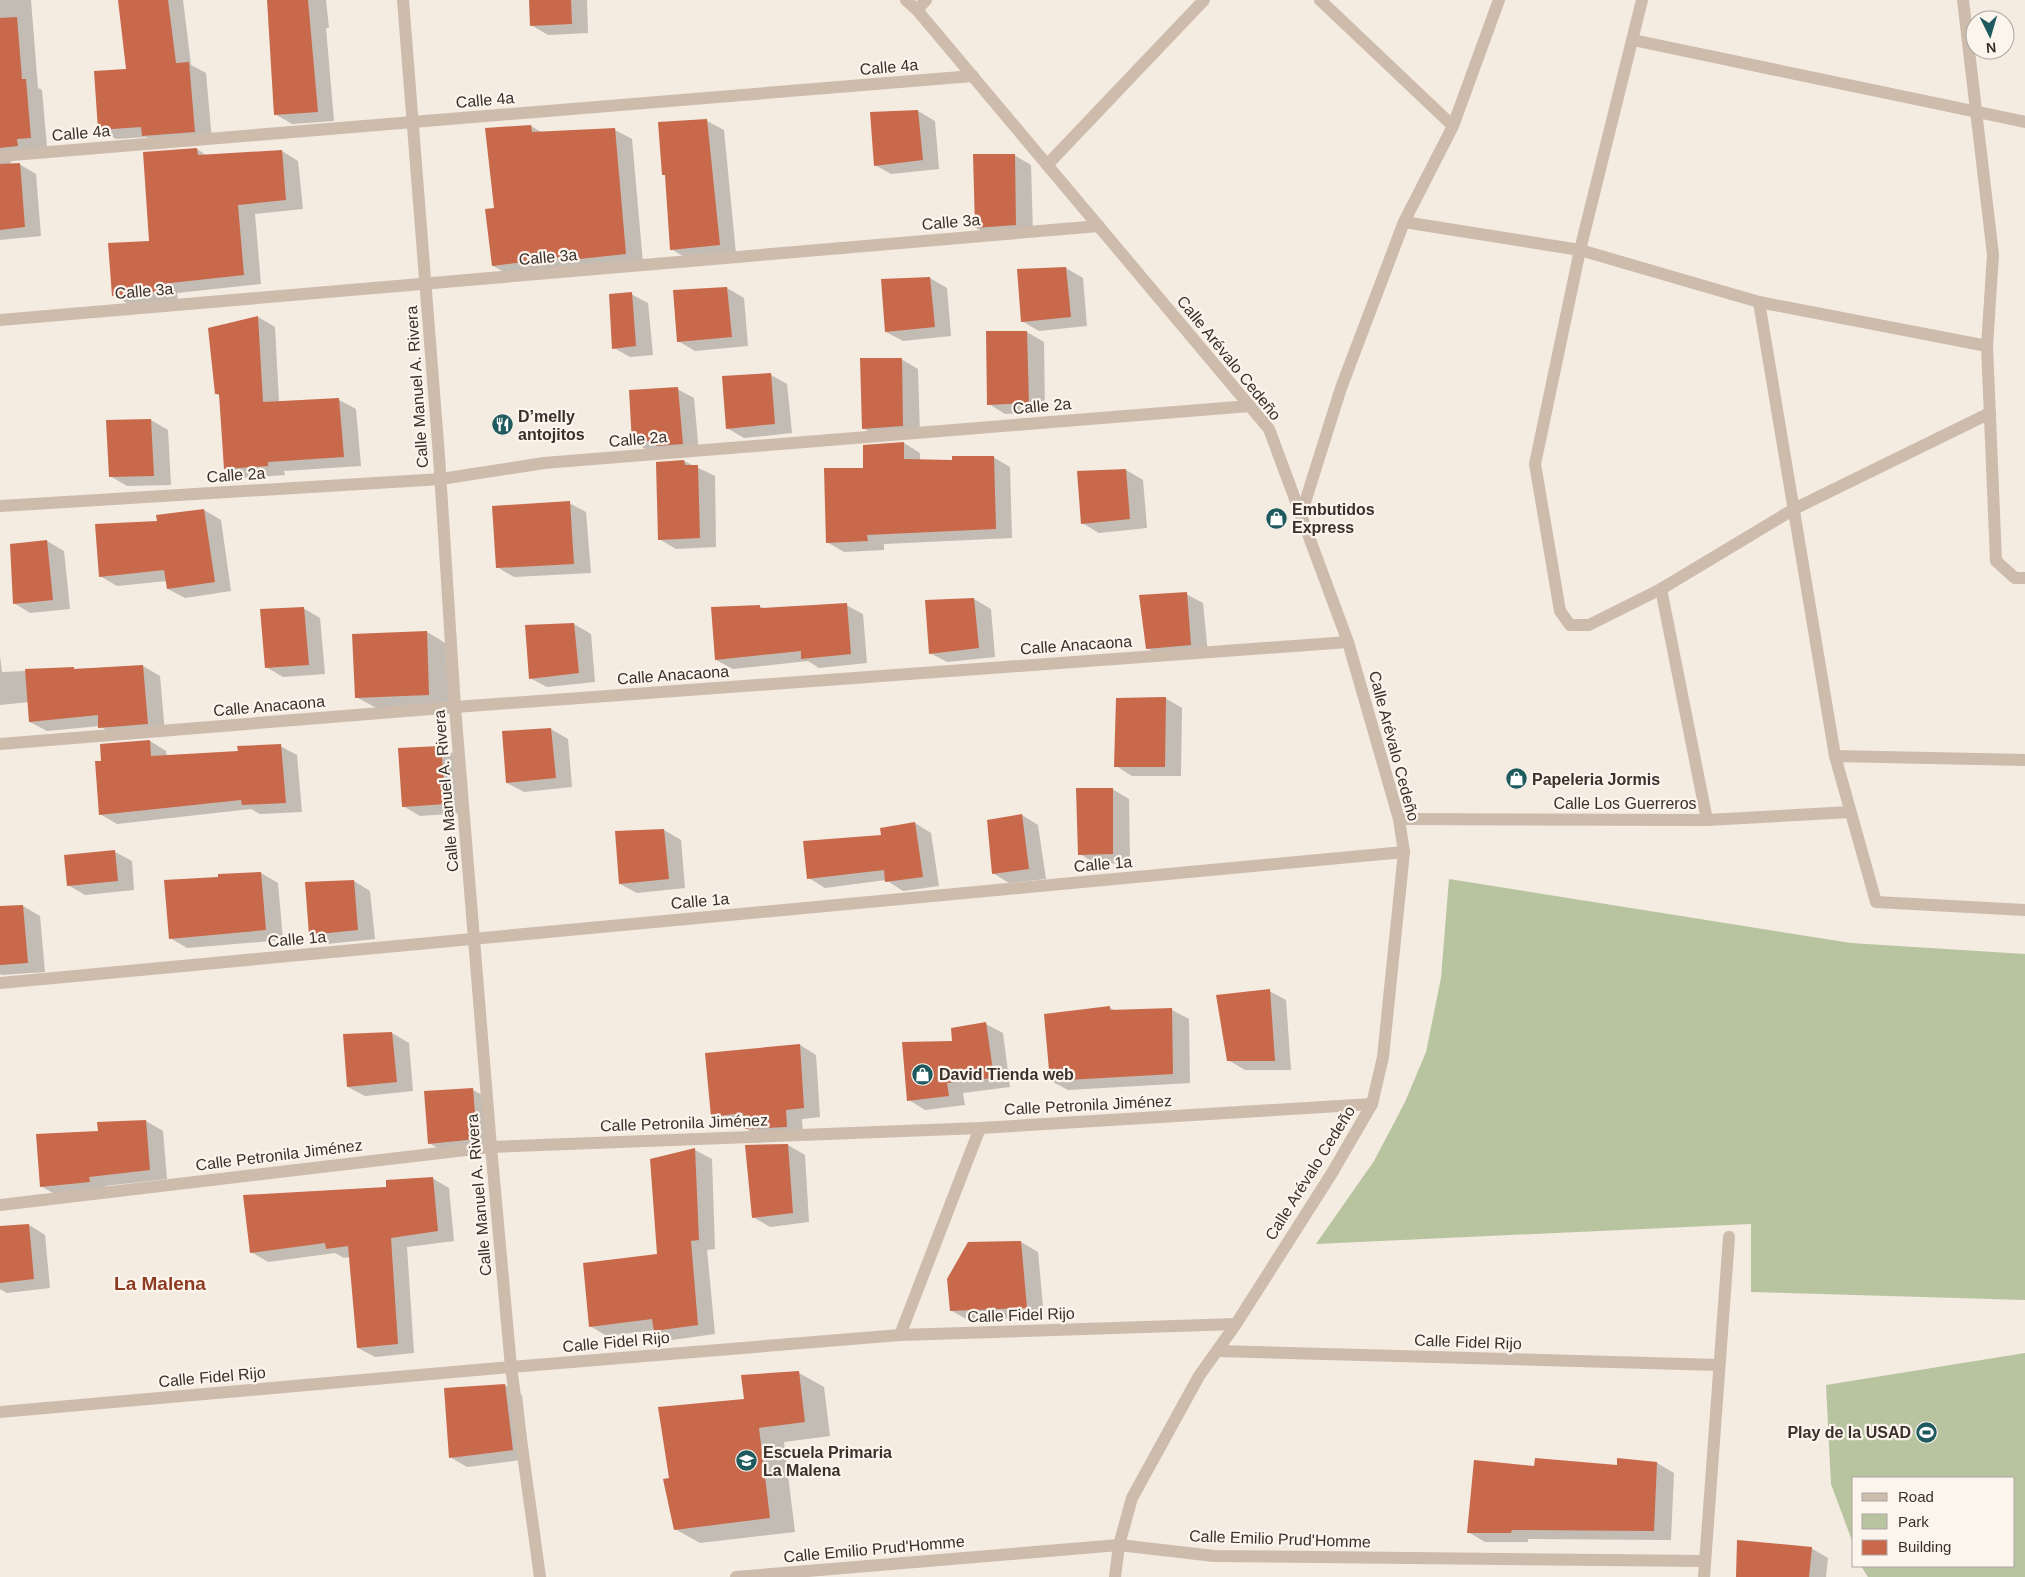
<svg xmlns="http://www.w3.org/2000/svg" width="2025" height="1577" viewBox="0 0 2025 1577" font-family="Helvetica,sans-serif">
  <rect width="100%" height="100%" fill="#f4ebe1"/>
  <g fill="#b8c4a0">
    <polygon points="1449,879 1851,943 2025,954 2025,1300 1751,1292 1751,1224 1316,1244 1374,1161 1405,1102 1426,1052 1441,978"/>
    <polygon points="2025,1353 2025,1577 1868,1577 1861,1566 2014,1566 2014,1478 1854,1478 1854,1546 1831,1484 1826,1385"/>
  </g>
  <g fill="#0003">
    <polygon points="0,0 31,0 38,88 42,90 47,147 13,158 10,164 19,164 36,174 41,236 0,240"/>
    <polygon points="119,0 183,0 191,65 206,73 212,141 160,145 146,137 116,139 99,129 128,70"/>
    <polygon points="268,0 326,0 329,28 326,28 334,121 292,124 275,114"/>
    <polygon points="530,0 587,0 588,33 548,35 531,25"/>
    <polygon points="918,111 935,121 939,169 891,174 875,165"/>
    <polygon points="707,121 724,130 736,254 688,259 671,249 666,176 663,174"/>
    <polygon points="531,126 543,133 615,130 632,139 643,263 510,275 493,266 496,209"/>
    <polygon points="197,149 207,156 282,151 298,161 303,209 255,214 261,284 177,293 178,300 130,305 113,295 151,242"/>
    <polygon points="1014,155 1031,165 1033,234 993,237 976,228"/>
    <polygon points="1066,268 1083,278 1087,326 1039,331 1022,321 1019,270"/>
    <polygon points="930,278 947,288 951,336 903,341 886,332"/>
    <polygon points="727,288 744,298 748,346 695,351 678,341"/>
    <polygon points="631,294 648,303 653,355 630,357 614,348"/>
    <polygon points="258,317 275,327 279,402 339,400 356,409 361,466 284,471 285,475 242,478 225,468 220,396 216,394"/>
    <polygon points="987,332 1027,332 1044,342 1045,412 1005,414 989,404"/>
    <polygon points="901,359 918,369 920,435 880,438 863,428"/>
    <polygon points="771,375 787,384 792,433 744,438 727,428"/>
    <polygon points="677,389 694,398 699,453 650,452 634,442"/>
    <polygon points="151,420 168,430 171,485 127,486 110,476"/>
    <polygon points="904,443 920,453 920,461 954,461 993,457 1010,467 1012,538 884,544 884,550 844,552 827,542"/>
    <polygon points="684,461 715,476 716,547 676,549 659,539"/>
    <polygon points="1126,470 1143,480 1147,528 1099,533 1082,523"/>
    <polygon points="569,503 586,512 591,573 514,577 497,567"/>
    <polygon points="204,510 221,520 231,591 185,598 168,589 167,581 117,586 100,576 158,522"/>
    <polygon points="47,541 64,551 70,609 30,613 14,603"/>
    <polygon points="1186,594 1203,603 1208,654 1164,657 1147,648"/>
    <polygon points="974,599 991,609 995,657 947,662 930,653"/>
    <polygon points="846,605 863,614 867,663 819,668 808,661 733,669 716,660 759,606 765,609"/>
    <polygon points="303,608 320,618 325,674 283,677 266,667"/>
    <polygon points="574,624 591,634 595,682 547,687 530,678"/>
    <polygon points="427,632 452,647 454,709 382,711 356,697"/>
    <polygon points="0,656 2,672 143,666 160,676 165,733 116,737 100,726 47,731 30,722 29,702 0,705"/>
    <polygon points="1165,698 1182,708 1181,776 1132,776 1116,766"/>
    <polygon points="551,729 568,739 572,787 524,792 507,783"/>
    <polygon points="150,741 166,751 167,756 239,753 280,746 297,755 302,812 260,814 251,809 117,824 100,814 102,762"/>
    <polygon points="441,747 458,756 463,813 420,816 403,806"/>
    <polygon points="1112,789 1129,799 1130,863 1096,864 1080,854"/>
    <polygon points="1022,815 1038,825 1046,879 1009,883 993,873"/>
    <polygon points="915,823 931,833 939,886 903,891 886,880 825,888 809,878 882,836"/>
    <polygon points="664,830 681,840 685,888 637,893 620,884"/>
    <polygon points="115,852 132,861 134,890 85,895 68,885"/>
    <polygon points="261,873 278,883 283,940 187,948 170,938 219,879"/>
    <polygon points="354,881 370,891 375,939 327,944 310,935"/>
    <polygon points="23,906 40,916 45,972 2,975 0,974 0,907"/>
    <polygon points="1269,991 1286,1000 1291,1070 1245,1070 1228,1060"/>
    <polygon points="1109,1007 1116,1011 1172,1010 1189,1019 1190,1083 1068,1090 1051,1081"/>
    <polygon points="986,1024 1003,1033 1010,1087 963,1093 965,1105 925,1110 909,1100 954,1042"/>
    <polygon points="392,1033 409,1043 413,1091 365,1096 348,1087"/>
    <polygon points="800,1045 816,1055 820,1117 802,1119 803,1136 762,1138 745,1128 745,1124 729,1126 712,1116"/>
    <polygon points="473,1090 489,1099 494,1148 446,1153 429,1143"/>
    <polygon points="146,1121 163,1131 167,1179 105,1186 106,1191 58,1196 41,1186 99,1132"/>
    <polygon points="788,1145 805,1155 809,1222 770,1227 753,1217"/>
    <polygon points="695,1150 712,1159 715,1249 707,1250 715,1334 672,1340 655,1330 607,1336 590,1326 658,1255"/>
    <polygon points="432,1178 449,1188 454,1241 407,1247 414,1353 375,1357 358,1348 350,1257 344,1258 335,1253 268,1262 251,1252 388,1188"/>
    <polygon points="29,1225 45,1235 50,1288 7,1293 0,1289 0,1227"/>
    <polygon points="1021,1242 1038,1252 1044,1317 968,1320 952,1311"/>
    <polygon points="799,1373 824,1387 830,1436 784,1442 795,1532 700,1543 675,1529 671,1479 745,1400"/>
    <polygon points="505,1385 522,1395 529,1459 467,1467 450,1457"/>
    <polygon points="1619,1459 1657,1463 1674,1473 1671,1540 1528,1539 1528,1542 1485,1542 1468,1532 1535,1467 1618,1466"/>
    <polygon points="1811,1548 1828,1558 1826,1577 1740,1577"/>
  </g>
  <g fill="#c8694b">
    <polygon points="118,0 168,0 176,63 189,62 195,132 142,136 141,127 98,130 94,71 126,69"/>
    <polygon points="267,0 308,0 318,112 274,115"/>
    <polygon points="529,0 571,0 572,24 530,26"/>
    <polygon points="17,17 22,79 26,79 31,138 17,139 18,146 0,148 0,18"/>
    <polygon points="918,110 923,160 874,166 870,112"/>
    <polygon points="707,119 720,245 670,250 665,175 662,175 658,122"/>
    <polygon points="531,125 532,132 615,128 626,254 579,259 578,255 492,266 485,209 494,208 485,128"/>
    <polygon points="197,148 198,155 282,150 286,200 238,205 244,275 161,284 162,291 112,296 108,243 149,241 143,152"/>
    <polygon points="973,154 1015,154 1016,225 975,228"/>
    <polygon points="20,163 25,227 0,230 0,164"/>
    <polygon points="1066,267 1071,317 1021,322 1017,269"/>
    <polygon points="930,277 935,327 885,332 881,279"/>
    <polygon points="727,287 732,337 677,342 673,290"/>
    <polygon points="632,292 636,346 612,349 609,294"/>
    <polygon points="258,316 263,402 339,398 344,457 268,462 268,466 224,469 219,394 215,394 208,328"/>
    <polygon points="986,331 1027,331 1029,403 987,405"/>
    <polygon points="860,358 902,358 903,426 862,429"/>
    <polygon points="771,373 775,424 726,429 722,376"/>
    <polygon points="678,387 683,444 656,446 656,440 632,443 629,390"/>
    <polygon points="151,419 154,476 109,477 106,420"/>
    <polygon points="904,442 904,459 952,460 952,456 994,456 996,529 867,535 868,541 826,543 824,468 863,468 863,445"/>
    <polygon points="684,460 685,465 698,465 700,538 658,540 656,462"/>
    <polygon points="1126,469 1130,519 1081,524 1077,471"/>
    <polygon points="570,501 574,564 496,568 492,506"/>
    <polygon points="204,509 215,582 167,589 164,570 99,577 95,524 157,521 156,515"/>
    <polygon points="47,540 53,600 13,604 10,544"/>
    <polygon points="1187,592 1191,645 1146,649 1139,595"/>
    <polygon points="974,598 979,648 929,654 925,600"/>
    <polygon points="847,603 851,654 801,659 801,651 715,660 711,607 760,605 760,608"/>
    <polygon points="304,607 309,665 265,668 260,609"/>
    <polygon points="574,623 579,673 529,679 525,625"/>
    <polygon points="427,631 429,695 355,698 352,634"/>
    <polygon points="143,665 148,724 98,728 98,715 29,722 25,669 74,667 74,669"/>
    <polygon points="1166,697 1165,767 1114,767 1116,698"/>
    <polygon points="551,728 556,778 506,783 502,731"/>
    <polygon points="150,740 151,756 238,751 237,746 281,744 286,803 242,805 241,800 99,815 95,761 101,761 100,744"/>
    <polygon points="441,746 446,804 402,807 398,748"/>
    <polygon points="1076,788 1113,788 1113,854 1078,855"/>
    <polygon points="1022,814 1029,869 992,874 987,820"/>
    <polygon points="915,822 923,877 885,882 884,870 807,879 803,841 881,835 880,828"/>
    <polygon points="664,829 669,879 619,884 615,831"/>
    <polygon points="115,850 118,881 67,886 64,855"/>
    <polygon points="261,872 266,930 169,939 164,880 218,877 218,874"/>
    <polygon points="354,880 358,930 309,935 305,882"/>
    <polygon points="23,905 28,963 0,965 0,906"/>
    <polygon points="1270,989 1275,1061 1227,1061 1216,995"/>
    <polygon points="1110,1006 1110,1010 1172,1008 1173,1074 1050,1081 1044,1014"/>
    <polygon points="986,1022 994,1078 947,1083 949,1096 907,1101 902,1042 952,1041 951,1028"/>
    <polygon points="392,1032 397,1082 347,1087 343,1034"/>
    <polygon points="800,1044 804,1108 786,1110 787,1127 744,1129 743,1113 711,1117 705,1053"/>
    <polygon points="473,1088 477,1139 428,1144 424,1091"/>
    <polygon points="146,1120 150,1170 89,1177 90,1182 40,1187 36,1134 98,1131 97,1122"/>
    <polygon points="788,1144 793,1213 752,1218 745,1145"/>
    <polygon points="695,1148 699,1240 691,1241 698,1325 654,1331 652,1319 589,1327 583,1263 657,1254 650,1159"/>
    <polygon points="433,1177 438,1231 391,1238 398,1344 357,1348 348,1246 326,1249 325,1243 250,1253 243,1195 386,1187 386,1180"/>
    <polygon points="29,1224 34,1279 0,1283 0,1226"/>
    <polygon points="1021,1241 1027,1308 950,1311 947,1279 968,1242"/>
    <polygon points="799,1371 805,1422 759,1428 770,1518 674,1530 663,1479 669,1478 658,1407 744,1399 741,1375"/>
    <polygon points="505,1384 513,1450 449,1458 444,1388"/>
    <polygon points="1535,1458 1617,1465 1617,1458 1657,1462 1654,1531 1512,1530 1511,1533 1467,1533 1474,1460 1534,1466"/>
    <polygon points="1737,1540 1812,1547 1809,1577 1736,1577"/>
  </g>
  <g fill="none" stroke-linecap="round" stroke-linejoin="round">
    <g stroke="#cdbbac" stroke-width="12">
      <polyline points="403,0 439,456 455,707 491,1147 511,1367 540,1577"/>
      <polyline points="906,0 917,10 1269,429 1348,642 1399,819 1404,852 1383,1057 1372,1104 1332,1173 1236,1324 1199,1376 1132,1498 1119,1545 1115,1577"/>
      <polyline points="1320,0 1453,126"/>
      <polyline points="1642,0 1580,250 1535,464 1560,611 1570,625 1589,625 1661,589 1794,509 1990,413"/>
      <polyline points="1963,0 1993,255 1987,346 1996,561 2015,578 2025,578"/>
      <polyline points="917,10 926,0"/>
      <polyline points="1633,40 2025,122"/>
      <polyline points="0,156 973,76"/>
      <polyline points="1047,165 1204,0"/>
      <polyline points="1404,222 1580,250 1759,302 1987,346"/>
      <polyline points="1759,302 1835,756 1876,902 2025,910"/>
      <polyline points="0,320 1099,226"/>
      <polyline points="0,506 441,479 544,463 1250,406"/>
      <polyline points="1301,515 1341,388 1404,222 1453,126 1499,0"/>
      <polyline points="1661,589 1707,820"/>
      <polyline points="0,744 455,707 1348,642"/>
      <polyline points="1835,756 2025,760"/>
      <polyline points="1399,819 1707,820 1850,812"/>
      <polyline points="0,983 1404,852"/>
      <polyline points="0,1205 491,1147 980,1128 1372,1104"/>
      <polyline points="900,1335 980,1128"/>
      <polyline points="1217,1351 1719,1365"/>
      <polyline points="0,1412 511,1367 900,1335 1236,1324"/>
      <polyline points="736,1577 1119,1545 1214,1556 1705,1561"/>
      <polyline points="1704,1577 1729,1237"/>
    </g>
  </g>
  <defs>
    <symbol id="restaurant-disc" viewBox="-11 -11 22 22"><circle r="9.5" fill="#1f5a5e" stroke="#fbf5ee"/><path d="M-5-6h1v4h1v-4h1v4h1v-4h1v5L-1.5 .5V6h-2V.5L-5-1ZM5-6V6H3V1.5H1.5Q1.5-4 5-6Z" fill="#fff"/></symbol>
    <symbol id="shop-disc" viewBox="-11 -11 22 22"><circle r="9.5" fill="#1f5a5e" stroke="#fbf5ee"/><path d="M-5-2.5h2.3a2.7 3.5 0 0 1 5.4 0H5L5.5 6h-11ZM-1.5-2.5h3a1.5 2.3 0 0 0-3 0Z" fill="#fff"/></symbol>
    <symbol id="stadium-disc" viewBox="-11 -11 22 22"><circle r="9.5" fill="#1f5a5e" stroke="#fbf5ee"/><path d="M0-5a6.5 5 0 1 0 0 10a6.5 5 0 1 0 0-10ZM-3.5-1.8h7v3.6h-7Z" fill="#fff"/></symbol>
    <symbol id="school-disc" viewBox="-11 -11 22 22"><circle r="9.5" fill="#1f5a5e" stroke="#fbf5ee"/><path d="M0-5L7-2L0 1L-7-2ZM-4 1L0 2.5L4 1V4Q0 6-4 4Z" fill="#fff"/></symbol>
  </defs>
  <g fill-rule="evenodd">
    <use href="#restaurant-disc" x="490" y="412" width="25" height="25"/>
    <use href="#shop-disc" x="1264" y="506" width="25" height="25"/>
    <use href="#shop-disc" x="1504" y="766" width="25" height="25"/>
    <use href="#shop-disc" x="910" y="1062" width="25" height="25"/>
    <use href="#stadium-disc" x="1914" y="1420" width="25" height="25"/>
    <use href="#school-disc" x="734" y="1448" width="25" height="25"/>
  </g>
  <g text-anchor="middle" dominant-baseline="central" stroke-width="4.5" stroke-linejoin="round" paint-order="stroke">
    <g font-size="16" fill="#3b302b" stroke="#fbf5ee">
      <text transform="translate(889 67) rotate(-5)">Calle 4a</text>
      <text transform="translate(485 100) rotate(-5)">Calle 4a</text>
      <text transform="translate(81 133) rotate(-5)">Calle 4a</text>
      <text transform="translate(951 222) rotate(-5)">Calle 3a</text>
      <text transform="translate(548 257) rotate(-5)">Calle 3a</text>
      <text transform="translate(144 291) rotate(-5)">Calle 3a</text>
      <text transform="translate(1229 358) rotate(51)">Calle Arévalo Cedeño</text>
      <text transform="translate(417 387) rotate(-94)">Calle Manuel A. Rivera</text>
      <text transform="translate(1042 406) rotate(-5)">Calle 2a</text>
      <text transform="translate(638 439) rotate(-5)">Calle 2a</text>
      <text transform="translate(236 475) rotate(-4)">Calle 2a</text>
      <text transform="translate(1076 645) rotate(-4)">Calle Anacaona</text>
      <text transform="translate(673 675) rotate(-4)">Calle Anacaona</text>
      <text transform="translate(269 706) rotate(-5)">Calle Anacaona</text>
      <text transform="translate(1394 746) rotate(75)">Calle Arévalo Cedeño</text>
      <text transform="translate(446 791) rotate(-95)">Calle Manuel A. Rivera</text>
      <text x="1625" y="803">Calle Los Guerreros</text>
      <text transform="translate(1103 864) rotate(-5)">Calle 1a</text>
      <text transform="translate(700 901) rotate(-5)">Calle 1a</text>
      <text transform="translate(297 939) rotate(-5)">Calle 1a</text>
      <text transform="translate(1088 1105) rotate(-3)">Calle Petronila Jiménez</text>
      <text transform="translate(684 1123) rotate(-2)">Calle Petronila Jiménez</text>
      <text transform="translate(279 1155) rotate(-7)">Calle Petronila Jiménez</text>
      <text transform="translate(1310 1173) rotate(-58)">Calle Arévalo Cedeño</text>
      <text transform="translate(479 1195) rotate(-95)">Calle Manuel A. Rivera</text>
      <text transform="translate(1021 1315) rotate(-2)">Calle Fidel Rijo</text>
      <text transform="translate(616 1342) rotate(-5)">Calle Fidel Rijo</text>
      <text transform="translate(1468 1342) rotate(2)">Calle Fidel Rijo</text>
      <text transform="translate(212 1377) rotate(-5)">Calle Fidel Rijo</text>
      <text transform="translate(1280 1539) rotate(2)">Calle Emilio Prud'Homme</text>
      <text transform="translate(874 1549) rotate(-5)">Calle Emilio Prud'Homme</text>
    </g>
    <g font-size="16" font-weight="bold" fill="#3b302b" stroke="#fbf5ee" text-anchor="start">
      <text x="518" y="416">D’melly<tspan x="518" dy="18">antojitos</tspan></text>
      <text x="1292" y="509">Embutidos<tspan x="1292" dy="18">Express</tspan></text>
      <text x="1532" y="779">Papeleria Jormis</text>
      <text x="939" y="1074">David Tienda web</text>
      <text x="1911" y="1432" text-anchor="end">Play de la USAD</text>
      <text x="763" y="1452">Escuela Primaria<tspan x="763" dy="18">La Malena</tspan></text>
    </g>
    <g font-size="19" font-weight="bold" fill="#8c3b22" stroke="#fbf5ee">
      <text x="160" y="1283">La Malena</text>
    </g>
  </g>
  <rect x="1852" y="1477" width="162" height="90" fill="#fbf5ee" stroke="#aea6a0"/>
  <rect x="1862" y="1493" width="25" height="8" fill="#cdbbac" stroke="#aea6a0"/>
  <text x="1898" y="1502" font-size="15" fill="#3b302b">Road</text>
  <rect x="1862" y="1514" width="25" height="15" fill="#b8c4a0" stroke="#aea6a0"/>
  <text x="1898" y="1527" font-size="15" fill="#3b302b">Park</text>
  <rect x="1862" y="1540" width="25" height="15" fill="#c8694b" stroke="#aea6a0"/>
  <text x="1898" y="1552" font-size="15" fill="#3b302b">Building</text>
  <g transform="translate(1990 35) rotate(175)"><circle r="24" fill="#fbf5ee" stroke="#aea6a0"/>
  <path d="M0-4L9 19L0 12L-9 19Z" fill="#1f5a5e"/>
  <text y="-8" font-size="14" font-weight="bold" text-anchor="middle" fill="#3b302b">N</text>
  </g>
</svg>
